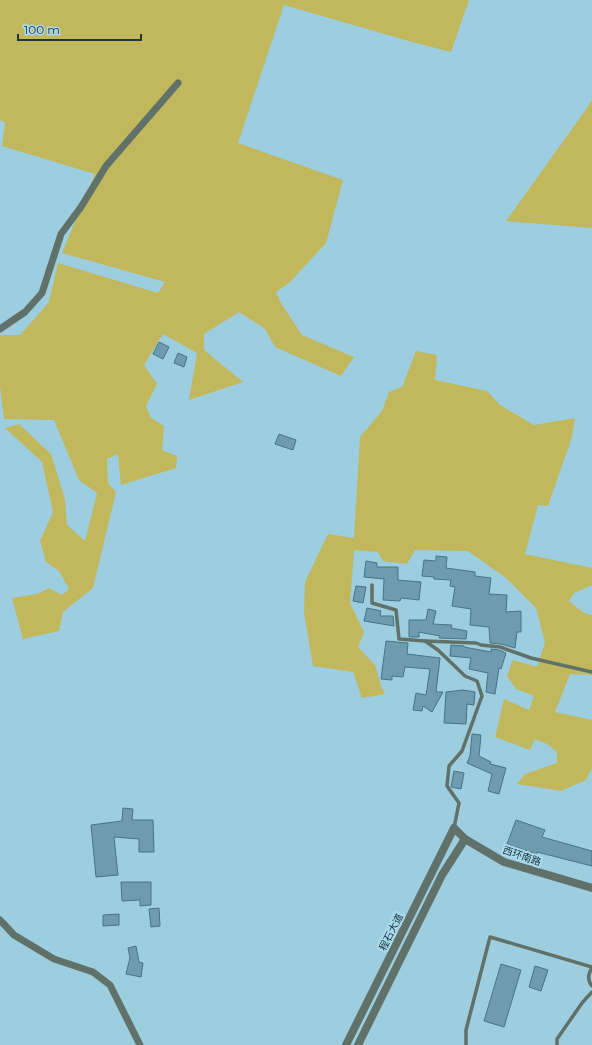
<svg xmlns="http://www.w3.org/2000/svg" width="592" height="1045" viewBox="0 0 592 1045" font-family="Montserrat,'Noto Sans SC',sans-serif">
  <rect width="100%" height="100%" fill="#9dcee0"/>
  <g fill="#c1b75d">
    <polygon points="0,0 469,0 451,52 412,42 284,5 238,143 343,180 326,243 289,283 276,292 281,303 302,335 354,357 341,376 275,347 265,329 239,312 204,334 204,350 243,382 189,400 197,353 163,334 144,365 157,384 146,406 151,418 164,426 162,450 177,456 176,468 121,485 118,454 107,459 108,483 116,492 93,588 63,612 59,631 23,639 12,598 37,594 49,588 62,595 69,589 59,571 46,562 40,541 53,512 42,462 5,428 19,424 51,454 65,499 67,525 85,541 97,493 79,480 54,420 4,419 0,386 0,335 20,335 49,302 58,263 158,293 165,282 62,253 95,174 2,146 5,123 0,120"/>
    <polygon points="592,100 592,228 506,221 587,108"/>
    <polygon points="416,351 437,355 435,380 487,391 500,405 534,425 575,418 572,437 548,506 538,505 525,554 592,568 592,585 574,593 569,601 584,613 592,615 592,675 570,674 555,712 592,720 592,768 586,780 561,791 517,784 525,774 557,763 557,752 547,744 535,739 530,750 495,737 504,699 529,710 534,696 516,689 507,676 513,660 537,667 545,643 536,608 506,578 468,551 415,550 407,564 383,561 378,552 354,550 350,603 364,632 358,647 375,665 381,686 385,694 362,698 353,672 313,666 304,613 305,582 328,534 354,538 360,437 382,411 389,392 402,387"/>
  </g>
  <g fill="#6d9cae" stroke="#467485">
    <polygon points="159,342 169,347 163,359 153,354"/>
    <polygon points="178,353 187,357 184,367 174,363"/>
    <polygon points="279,434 296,440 293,450 275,444"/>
    <polygon points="436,556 447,557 446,568 475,572 475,576 491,578 489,594 507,595 506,612 521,611 521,632 517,632 515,648 501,644 490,643 489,627 470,625 471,609 452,606 455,587 450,586 451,580 434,579 434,577 422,576 424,560 436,561"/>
    <polygon points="366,561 377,563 377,567 398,567 398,580 421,582 419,600 401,598 400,601 383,600 384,579 364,577"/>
    <polygon points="356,586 366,587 363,603 353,601"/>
    <polygon points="367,608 381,611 380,616 393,616 394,626 364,621"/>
    <polygon points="428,609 436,611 433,624 452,625 451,628 467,631 466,639 439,638 440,636 419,632 419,637 409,637 409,620 426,620"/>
    <polygon points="386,641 408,643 407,654 440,658 436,692 443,692 432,712 423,706 422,711 413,710 416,693 426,695 430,669 405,667 403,677 392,676 392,680 381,679"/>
    <polygon points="451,645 464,646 464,647 491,652 491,649 499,650 506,653 501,669 499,668 495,694 486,692 488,673 469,669 471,658 450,656"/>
    <polygon points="463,690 475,692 474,705 467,704 466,724 444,723 446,692"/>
    <polygon points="472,734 481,735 479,756 491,762 490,764 506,768 499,794 488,791 492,774 467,763 470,756"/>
    <polygon points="454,771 464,773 461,789 451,787"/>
    <polygon points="123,808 133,809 132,820 153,820 154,852 139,852 139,839 114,837 118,875 96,877 91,825 122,821"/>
    <polygon points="516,820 545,830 542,837 592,851 592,866 537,852 536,854 507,844"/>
    <polygon points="121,882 151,882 151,905 140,906 140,900 122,901"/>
    <polygon points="159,908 160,926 151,927 149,909"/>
    <polygon points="119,914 119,925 103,926 103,915"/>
    <polygon points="136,946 139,962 143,963 141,977 126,974 130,958 128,948"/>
    <polygon points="501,964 521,970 504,1027 484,1021"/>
    <polygon points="535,966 548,970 541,991 529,987"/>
  </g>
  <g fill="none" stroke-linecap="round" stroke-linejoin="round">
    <g stroke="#5f7168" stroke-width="3.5">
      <polyline points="372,585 372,603 396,610 399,639 425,641 438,650 465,676 477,681 482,696 462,751 449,766 447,786 459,803 454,828"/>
      <polyline points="425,641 476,643 481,645 500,647 531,658 592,672"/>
      <path d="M592,968C588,974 587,980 592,986"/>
      <polyline points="466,1045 466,1030 490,937 592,967"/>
      <polyline points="557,1045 557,1039 582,1003 592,992"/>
    </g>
    <g stroke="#5f7168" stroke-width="7">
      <polyline points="0,329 25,312 42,293 61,234 81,207 106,166 178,83"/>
      <polyline points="0,920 14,935 54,959 93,972 110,985 140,1045"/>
    </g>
    <g stroke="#5f7168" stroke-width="8">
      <polyline points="346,1045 454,828 465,839 504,862 592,888"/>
      <polyline points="358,1045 442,875 465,839"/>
    </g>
  </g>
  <g text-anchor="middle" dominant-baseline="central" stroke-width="4" stroke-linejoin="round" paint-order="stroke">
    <g font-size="10" fill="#20343b" stroke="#a9dbee">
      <text transform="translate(522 856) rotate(19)">西环南路</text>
      <text transform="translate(391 932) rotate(-63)">程石大道</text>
    </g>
  </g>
  <path d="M18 34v6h123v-6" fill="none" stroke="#20343b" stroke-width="2"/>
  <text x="24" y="34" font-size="12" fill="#20343b" stroke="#a9dbee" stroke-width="3" paint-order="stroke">100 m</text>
</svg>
